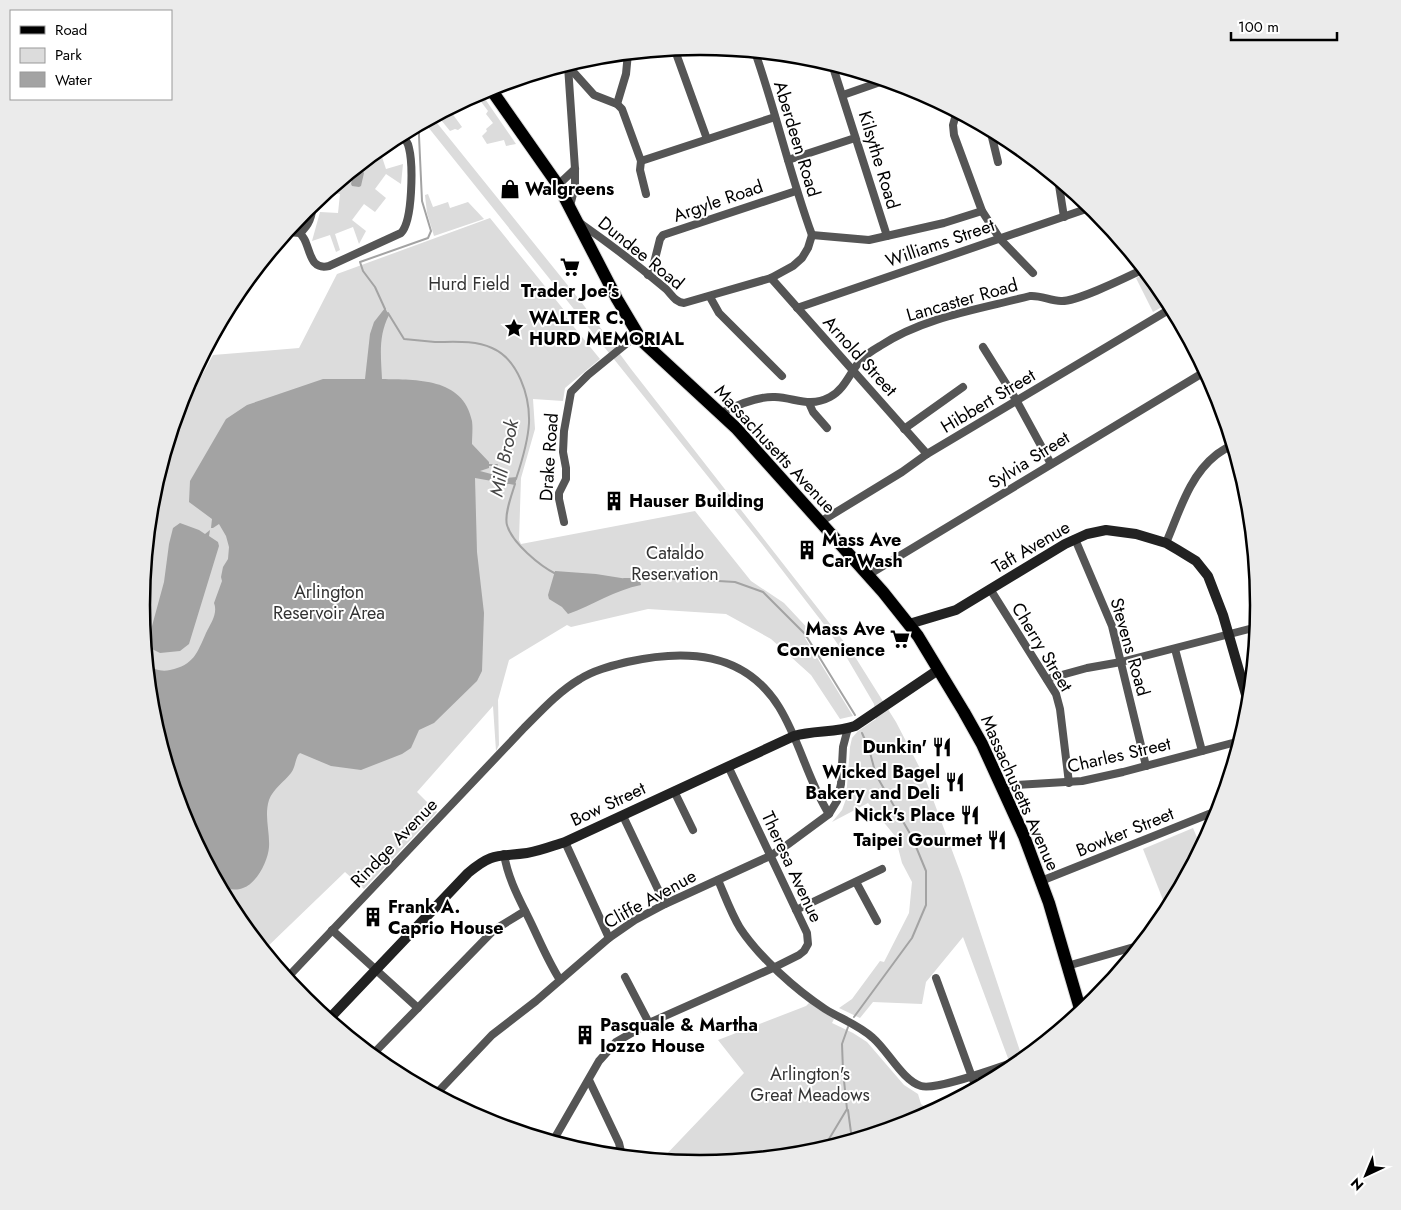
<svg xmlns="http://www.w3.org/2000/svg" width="1401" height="1210" viewBox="0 0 1401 1210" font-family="Jost,sans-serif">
  <rect width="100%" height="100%" fill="#fff"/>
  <g fill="#dcdcdc">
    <polygon points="476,95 483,96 516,144 506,146 504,140 487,144 482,136 487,131 486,129 493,123 486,114 488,111"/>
    <polygon points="449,109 462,127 458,130 455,129 450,131 437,115"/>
    <polygon points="433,118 582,303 631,369 852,652 896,722 925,778 962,877 1023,1060 1012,1069 963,937 926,982 922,1004 873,1002 860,1018 839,1008 852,999 880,961 884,962 909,913 912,882 902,863 895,836 868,803 832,822 842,810 846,799 850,747 852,738 858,731 876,719 874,704 847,658 826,627 762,544 424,122"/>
    <polygon points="380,151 386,169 403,164 401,184 386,174 375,189 386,198 375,212 364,204 352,220 366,231 359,244 353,227 335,234 340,250 336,252 330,235 312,241 320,212 338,213 340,194 327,192 377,152"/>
    <polygon points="428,194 433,207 448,202 450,208 468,202 484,219 434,236 427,213 425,195"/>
    <polygon points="490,218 568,315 565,316 600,359 565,388 563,401 533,399 535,429 521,478 519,540 521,544 695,511 751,581 784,603 813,634 805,638 853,716 840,719 811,675 771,639 726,614 648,609 571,627 567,625 509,660 498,700 499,745 496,751 493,706 417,792 437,812 364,889 345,872 264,950 236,915 184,819 152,714 142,605 153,496 173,428 213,355 299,348 337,274"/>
    <polygon points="1147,273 1165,295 1169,303 1153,312 1136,278"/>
    <polygon points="1193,828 1201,847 1167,910 1143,849"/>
    <polygon points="809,1003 834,1019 832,1023 853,1033 867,1042 904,1085 918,1094 921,1104 928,1109 935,1110 914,1121 809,1153 700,1164 661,1160 744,1073 718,1040 806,1006"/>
  </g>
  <g fill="#a3a3a3">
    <polygon points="355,169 362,170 364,173 361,186 359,187 352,186 351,184"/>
    <path d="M385,308L389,315C378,337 381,355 382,379C416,380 463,377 472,421C473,428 472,437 472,444L489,462V468L480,471L506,478L517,477L515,485L475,478L477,552L484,613L482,671L477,681L434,723L419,730L411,748L402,754L361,770L331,766L300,753L298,755C295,761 295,768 291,773C284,782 273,789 269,800C264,816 270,831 269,847C268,861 257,883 243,888C235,891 228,889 220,886L184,819L152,714L149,674L155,669C161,671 165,671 170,670C194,665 197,653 206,633C211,623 218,613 214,603L222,581L221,577L223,567L228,559L229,547L226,536L219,524L213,528H211L212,519L189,502L190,481L226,419L247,405L323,379H365L370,334L374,322Z"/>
    <polygon points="180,523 199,530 205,534 210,530 209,536 218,542 219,546 189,644 180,651 160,653 152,649 150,644 152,626 164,582 169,544 173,528"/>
    <path d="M555,571L596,574L640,581L641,585C615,590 593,605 568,614L562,607L549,599L548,595Z"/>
  </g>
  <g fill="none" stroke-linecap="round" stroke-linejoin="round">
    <g stroke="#a3a3a3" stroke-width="2">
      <polyline points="385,309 375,287 363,271 360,262 428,238 431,231 422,201 419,136 419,132 431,121 431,118"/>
      <path d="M388,313L404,339C414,340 425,341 435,342C454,342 474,340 492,348C518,359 530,396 529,423C528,442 522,461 516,479"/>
      <polyline points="489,465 497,465"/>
      <path d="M515,484C512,494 504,514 507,525C512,543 540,566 556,574"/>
      <polyline points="624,579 685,579 735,582 763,592 805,634 855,715"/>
      <polyline points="854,1017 912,938 926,905 926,871 912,837 876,775 869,749 862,733"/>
      <polyline points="848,1110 852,1140"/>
      <polyline points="823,1149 847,1109 843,1071 842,1044 848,1027"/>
    </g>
    <defs>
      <polyline id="primary" points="490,88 558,185 617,299 642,341 736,428 883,592 918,636 964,712 982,744 1024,836 1049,903 1081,1012"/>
    </defs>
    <use href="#primary" stroke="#dbdbdb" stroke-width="14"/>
    <g stroke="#555" stroke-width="8">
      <path d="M755,52C776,112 790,175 812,235"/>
      <polyline points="677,56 707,139"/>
      <polyline points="832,64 887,236"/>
      <polyline points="568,66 594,95 617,104 622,109 641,161 775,117"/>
      <polyline points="568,66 575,169 575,186 570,206"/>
      <polyline points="843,95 886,80"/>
      <polyline points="617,104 626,74 628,53"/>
      <polyline points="964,115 955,118 953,125 954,135 982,211 1000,239 1033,273"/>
      <polyline points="990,129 998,162"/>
      <polyline points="788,160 855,138"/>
      <polyline points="641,161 640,170 646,194"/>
      <polyline points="1058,179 1064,217"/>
      <polyline points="558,185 575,169"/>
      <path d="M313,204C312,217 309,225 300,233C302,236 305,239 306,243C311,255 312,270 329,266L401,233C413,221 413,164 409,148C408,142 405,139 401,135"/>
      <path d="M580,223C610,244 639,266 666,289C672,295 675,302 684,303L771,278L793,266L802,258L808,248L812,235"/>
      <polyline points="287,232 300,233"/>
      <polyline points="812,235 869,240 944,223 982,211"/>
      <polyline points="648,275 653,267 660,239 663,235 796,191"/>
      <polyline points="771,278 927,454"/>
      <polyline points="710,297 719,313 782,376"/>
      <polyline points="797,308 1092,207"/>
      <polyline points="983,347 1015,398 1051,464"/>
      <polyline points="809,403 813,412 827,428"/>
      <path d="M721,413C737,405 757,396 775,397C796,398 809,408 830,397C844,390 850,373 859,362C864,356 873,350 880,346C924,317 980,309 1030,296C1041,295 1050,301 1061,301C1077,302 1127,277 1144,269"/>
      <polyline points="904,429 963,387"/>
      <polyline points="564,522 559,499 559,493 566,479 566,468 563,452 564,431 571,392 588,375 637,335"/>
      <polyline points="820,522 902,472 927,454 1172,308"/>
      <polyline points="1075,539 1112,626 1146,766"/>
      <path d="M1166,543C1179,513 1189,476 1216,455C1221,451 1227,448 1233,444"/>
      <polyline points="868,575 1206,371"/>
      <polyline points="990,589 1056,694 1060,709 1069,783"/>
      <polyline points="1175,649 1202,751"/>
      <polyline points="1047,679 1087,668 1121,662 1257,627"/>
      <polyline points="1004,790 1014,785 1082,781 1123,772 1240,741"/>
      <polyline points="674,791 693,830"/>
      <polyline points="623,816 665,904"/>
      <polyline points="565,842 609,938"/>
      <path d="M504,854C508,880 521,902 532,925C541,944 549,963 560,980"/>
      <path d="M718,880C725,896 731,913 740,928C759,957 796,990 825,1009C841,1019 859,1025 873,1038C888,1051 903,1081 921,1086C937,1091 1004,1065 1023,1059"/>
      <polyline points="1041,881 1219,810"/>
      <polyline points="856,882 877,921"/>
      <polyline points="796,910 882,869"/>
      <polyline points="332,930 418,1008"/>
      <polyline points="1067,966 1141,945"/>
      <polyline points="625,977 649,1023"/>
      <path d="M287,978L523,729C541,711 558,692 580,679C594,670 611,666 627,662C685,649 744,651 779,707C800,741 808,781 829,814"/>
      <polyline points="936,978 976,1088"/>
      <polyline points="372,1055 494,930 525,911"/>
      <polyline points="589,1080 619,1143 622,1156"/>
      <polyline points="436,1094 492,1035 536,1001 609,938 635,920 665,904 770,856 787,845 829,814 837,801 841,784 843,747 848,728"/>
      <polyline points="553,1141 599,1061 616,1042 649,1023 775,967 799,955 804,951 808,944 807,933 728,766"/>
    </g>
    <g stroke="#222" stroke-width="10">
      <polyline points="184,392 243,286"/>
      <polyline points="909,624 956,610 1065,544 1087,534 1106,530 1136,534 1166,543 1178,550 1196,561 1208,576 1223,615 1249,705"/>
      <path d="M329,1019L468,873C493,852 497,857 527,853C540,851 552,846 565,842L794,736C814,730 836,733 855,726L938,670"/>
    </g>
    <use href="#primary" stroke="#000" stroke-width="12"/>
  </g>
  <defs>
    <symbol id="shop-bare" viewBox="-9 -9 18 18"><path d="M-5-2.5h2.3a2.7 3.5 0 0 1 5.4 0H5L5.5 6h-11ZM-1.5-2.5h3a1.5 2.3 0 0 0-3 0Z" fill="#000" stroke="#fff" stroke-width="2.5" paint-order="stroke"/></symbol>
    <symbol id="supermarket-bare" viewBox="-9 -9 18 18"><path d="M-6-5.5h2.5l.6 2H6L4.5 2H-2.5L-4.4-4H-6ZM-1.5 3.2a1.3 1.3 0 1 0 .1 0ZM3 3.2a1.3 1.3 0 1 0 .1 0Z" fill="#000" stroke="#fff" stroke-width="2.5" paint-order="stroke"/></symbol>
    <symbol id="sight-bare" viewBox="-9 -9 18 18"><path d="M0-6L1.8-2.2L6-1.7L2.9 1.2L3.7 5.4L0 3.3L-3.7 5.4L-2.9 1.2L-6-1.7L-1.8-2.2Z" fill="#000" stroke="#fff" stroke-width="2.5" paint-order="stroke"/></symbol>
    <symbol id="building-bare" viewBox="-9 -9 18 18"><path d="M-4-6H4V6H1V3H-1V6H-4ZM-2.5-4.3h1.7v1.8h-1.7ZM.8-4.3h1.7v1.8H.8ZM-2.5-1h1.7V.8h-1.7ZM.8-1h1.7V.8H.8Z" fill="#000" stroke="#fff" stroke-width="2.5" paint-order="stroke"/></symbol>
    <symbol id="restaurant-bare" viewBox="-9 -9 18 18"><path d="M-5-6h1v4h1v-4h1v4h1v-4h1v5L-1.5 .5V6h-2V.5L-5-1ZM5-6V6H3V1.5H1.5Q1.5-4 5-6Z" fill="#000" stroke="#fff" stroke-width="2.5" paint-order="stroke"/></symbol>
  </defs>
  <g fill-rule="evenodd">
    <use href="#shop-bare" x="496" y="175" width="28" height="28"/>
    <use href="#supermarket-bare" x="556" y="253" width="28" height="28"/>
    <use href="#sight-bare" x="500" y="314" width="28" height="28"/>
    <use href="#building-bare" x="600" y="487" width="28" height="28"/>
    <use href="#building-bare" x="793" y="536" width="28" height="28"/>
    <use href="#supermarket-bare" x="886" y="625" width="28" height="28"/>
    <use href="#restaurant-bare" x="928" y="733" width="28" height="28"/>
    <use href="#restaurant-bare" x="941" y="768" width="28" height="28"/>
    <use href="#restaurant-bare" x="956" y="801" width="28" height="28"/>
    <use href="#restaurant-bare" x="983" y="826" width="28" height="28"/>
    <use href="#building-bare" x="359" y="903" width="28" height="28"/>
    <use href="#building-bare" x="571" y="1021" width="28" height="28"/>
  </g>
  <g text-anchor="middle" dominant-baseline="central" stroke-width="4" stroke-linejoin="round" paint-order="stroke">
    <g font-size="18" fill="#000" stroke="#fff">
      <text transform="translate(797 139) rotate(73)">Aberdeen Road</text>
      <text transform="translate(879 160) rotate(73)">Kilsythe Road</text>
      <text transform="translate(718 201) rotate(-19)">Argyle Road</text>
      <text transform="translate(940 243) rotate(-19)">Williams Street</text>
      <text transform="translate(641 253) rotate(39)">Dundee Road</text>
      <text transform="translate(962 300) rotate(-16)">Lancaster Road</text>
      <text transform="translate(860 356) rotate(48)">Arnold Street</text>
      <text transform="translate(988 401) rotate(-31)">Hibbert Street</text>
      <text transform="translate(775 449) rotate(47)">Massachusetts Avenue</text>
      <text transform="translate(549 457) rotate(-86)">Drake Road</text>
      <text transform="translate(1029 460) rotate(-32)">Sylvia Street</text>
      <text transform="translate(1031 547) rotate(-30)">Taft Avenue</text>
      <text transform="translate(1042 647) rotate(59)">Cherry Street</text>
      <text transform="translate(1130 647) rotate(74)">Stevens Road</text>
      <text transform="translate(1119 755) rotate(-13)">Charles Street</text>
      <text transform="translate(1020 793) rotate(66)">Massachusetts Avenue</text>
      <text transform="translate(608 804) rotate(-25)">Bow Street</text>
      <text transform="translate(1125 832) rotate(-22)">Bowker Street</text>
      <text transform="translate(394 843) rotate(-46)">Rindge Avenue</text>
      <text transform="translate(792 867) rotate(65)">Theresa Avenue</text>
      <text transform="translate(650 899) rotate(-29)">Cliffe Avenue</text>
    </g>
    <g font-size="18" font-weight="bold" fill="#000" stroke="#fff" text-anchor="start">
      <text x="525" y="189">Walgreens</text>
      <text x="570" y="291" text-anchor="middle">Trader Joe's</text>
      <text x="529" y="318">WALTER C.<tspan x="529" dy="21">HURD MEMORIAL</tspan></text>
      <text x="629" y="501">Hauser Building</text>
      <text x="822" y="540">Mass Ave<tspan x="822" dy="21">Car Wash</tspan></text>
      <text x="885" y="629" text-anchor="end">Mass Ave<tspan x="885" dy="21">Convenience</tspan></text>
      <text x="927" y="747" text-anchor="end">Dunkin'</text>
      <text x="940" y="772" text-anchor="end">Wicked Bagel<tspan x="940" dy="21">Bakery and Deli</tspan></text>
      <text x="955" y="815" text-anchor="end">Nick's Place</text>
      <text x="982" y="840" text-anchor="end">Taipei Gourmet</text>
      <text x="388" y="907">Frank A.<tspan x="388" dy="21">Caprio House</tspan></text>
      <text x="600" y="1025">Pasquale &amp; Martha<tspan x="600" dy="21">Iozzo House</tspan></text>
    </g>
    <g font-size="18" fill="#333" stroke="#fff">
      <text x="469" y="284">Hurd Field</text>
      <text x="675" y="553">Cataldo<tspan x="675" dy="21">Reservation</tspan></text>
      <text x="329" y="592">Arlington<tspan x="329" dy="21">Reservoir Area</tspan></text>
      <text x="810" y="1074">Arlington's<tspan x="810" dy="21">Great Meadows</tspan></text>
    </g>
    <g font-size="19" font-style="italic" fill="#444" stroke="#fff">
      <text transform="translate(504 458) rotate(-78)">Mill Brook</text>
    </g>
  </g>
  <path d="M0 0H1401V1210H0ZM150 605a550 550 0 1 1 1100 0a550 550 0 1 1-1100 0Z" fill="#ebebeb" fill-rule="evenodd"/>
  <path fill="none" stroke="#000" stroke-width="2.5" d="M150 605a550 550 0 1 1 1100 0a550 550 0 1 1-1100 0Z"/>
  <rect x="10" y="10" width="162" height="90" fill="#ffffff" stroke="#999999"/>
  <rect x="20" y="26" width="25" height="8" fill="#000000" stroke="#999999"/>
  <text x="55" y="35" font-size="15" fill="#000000">Road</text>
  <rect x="20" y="48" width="25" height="15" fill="#dcdcdc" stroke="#999999"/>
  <text x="55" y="60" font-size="15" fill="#000000">Park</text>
  <rect x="20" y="72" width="25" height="15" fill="#a3a3a3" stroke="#999999"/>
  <text x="55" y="85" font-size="15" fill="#000000">Water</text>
  <g transform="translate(1366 1175) rotate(224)" stroke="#ffffff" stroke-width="4" paint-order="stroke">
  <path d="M0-4L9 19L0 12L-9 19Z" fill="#000000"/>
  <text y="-8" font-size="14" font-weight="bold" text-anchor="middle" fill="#000000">N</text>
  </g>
  <path d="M1231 32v8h106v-8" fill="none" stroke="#000000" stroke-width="2.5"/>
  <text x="1238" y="32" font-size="15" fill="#000000" stroke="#ffffff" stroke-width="4" paint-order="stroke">100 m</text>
</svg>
